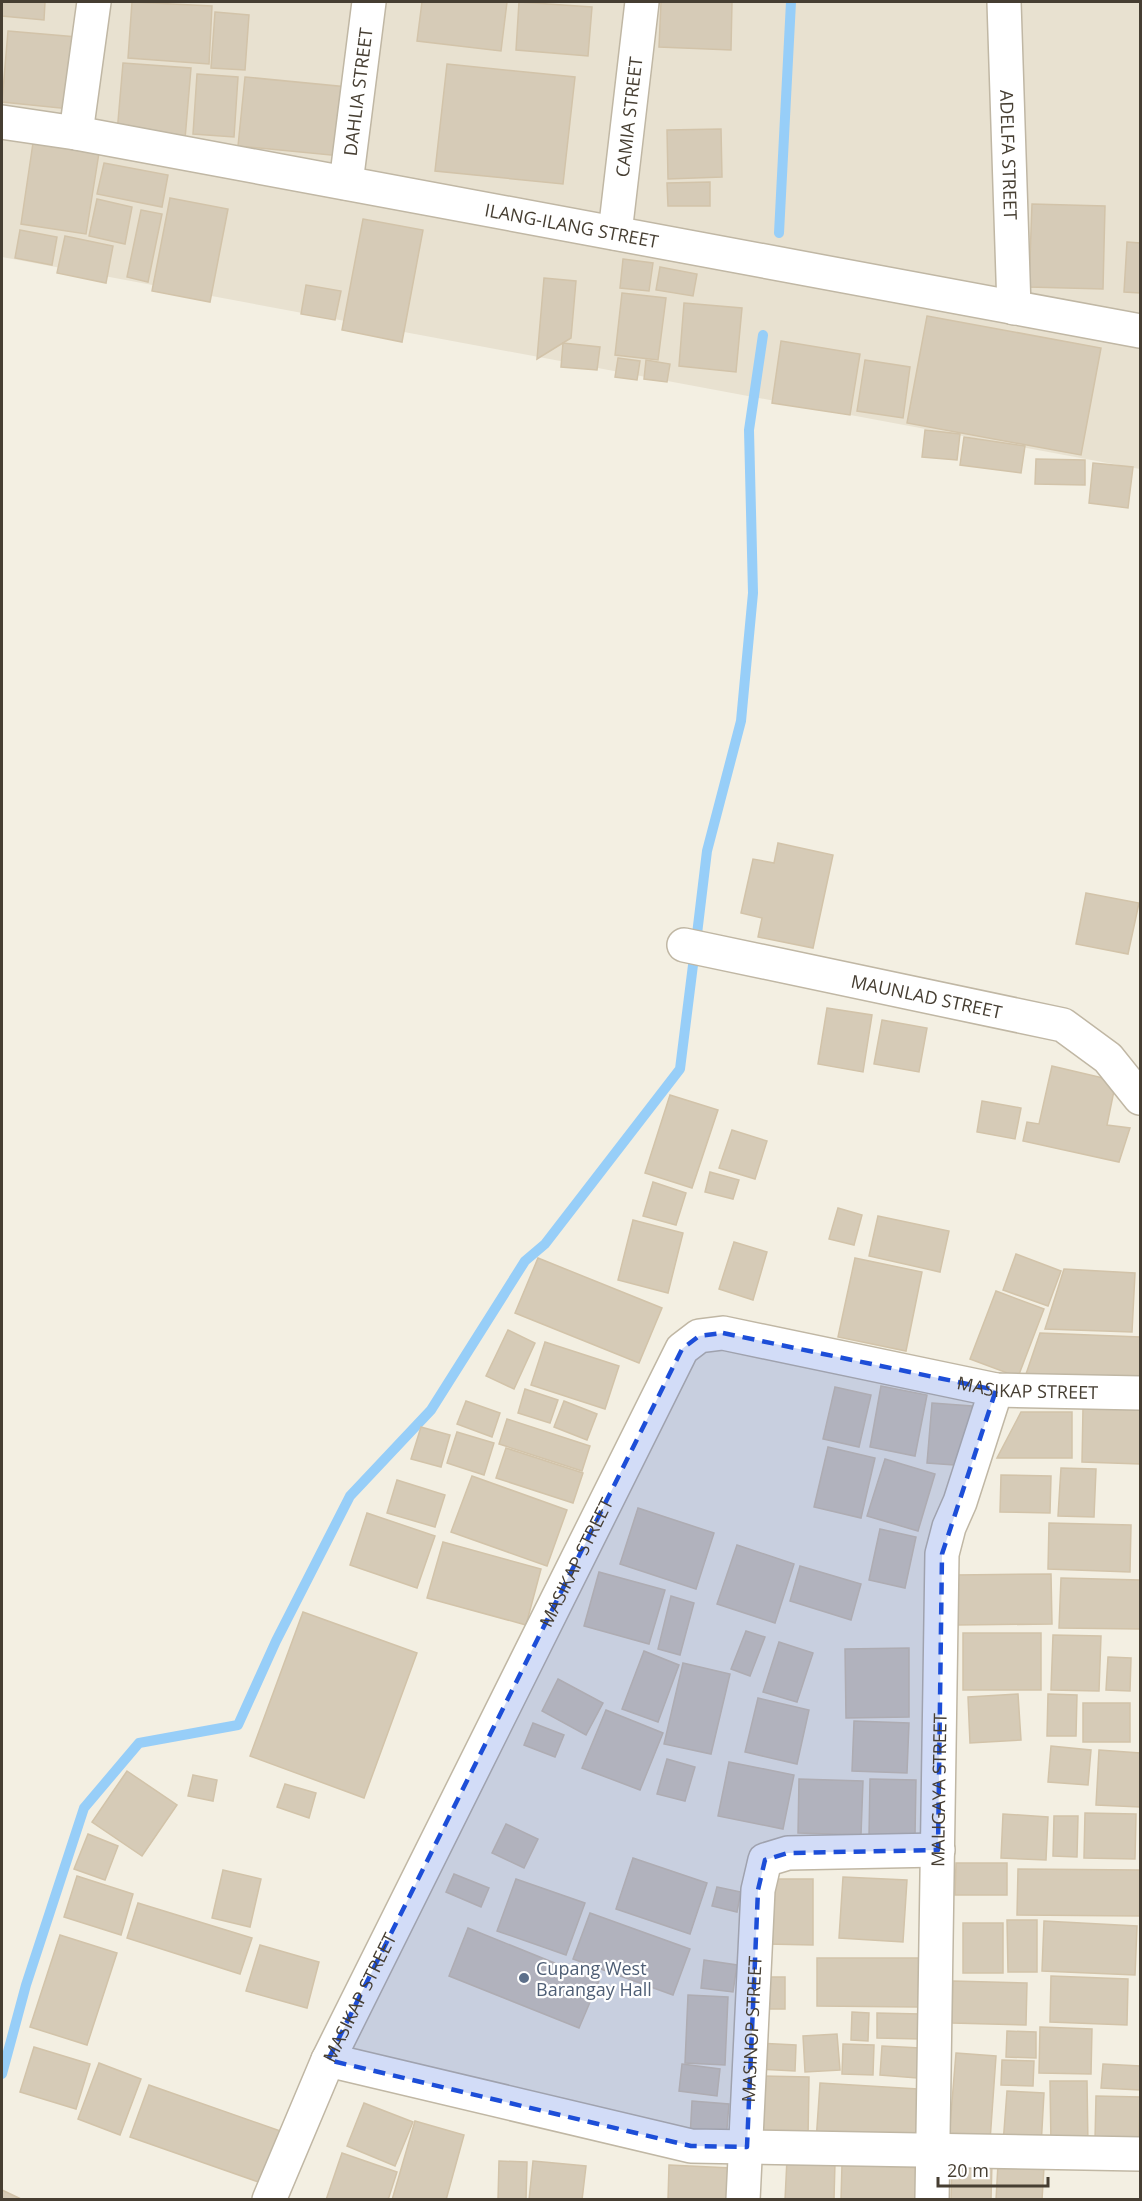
<svg xmlns="http://www.w3.org/2000/svg" width="1142" height="2201" viewBox="0 0 1142 2201" font-family="'Open Sans',sans-serif">
  <rect width="100%" height="100%" fill="#f3efe2"/>
  <polygon fill="#e8e1d0" points="2,2 1140,2 1140,469 2,257"/>
  <g fill="none" stroke-linecap="round" stroke-linejoin="round">
    <g stroke="#97cef8" stroke-width="10">
      <polyline points="779,233 791,2"/>
      <polyline points="697,934 707,851 741,721 753,593 749,430 763,335"/>
      <polyline points="2,2074 26,1985 84,1808 139,1743 238,1725 276,1641 350,1496 431,1410 525,1261 545,1244 680,1069 693,965"/>
    </g>
  </g>
  <g fill="#d6cbb7" stroke="#d2c3a9" stroke-width="1.5">
    <polygon points="2,2 45,2 44,20 2,16"/>
    <polygon points="132,2 212,6 209,64 128,58"/>
    <polygon points="422,2 507,2 501,51 417,41"/>
    <polygon points="519,2 592,7 588,56 516,50"/>
    <polygon points="661,2 732,2 731,50 659,47"/>
    <polygon points="215,12 249,15 245,70 211,68"/>
    <polygon points="8,31 77,37 70,109 2,102"/>
    <polygon points="123,63 191,68 185,139 117,133"/>
    <polygon points="447,64 575,77 563,184 435,171"/>
    <polygon points="197,74 238,77 234,137 193,134"/>
    <polygon points="245,77 348,87 341,156 238,146"/>
    <polygon points="721,129 722,177 668,179 667,130"/>
    <polygon points="33,143 99,153 86,234 21,224"/>
    <polygon points="104,163 168,175 162,207 97,194"/>
    <polygon points="710,182 710,206 668,206 667,183"/>
    <polygon points="170,198 228,209 210,302 152,291"/>
    <polygon points="97,199 132,207 125,244 89,236"/>
    <polygon points="1032,204 1105,206 1103,289 1029,287"/>
    <polygon points="141,210 162,214 148,282 127,277"/>
    <polygon points="363,219 423,230 402,342 342,330"/>
    <polygon points="20,230 57,237 52,265 15,258"/>
    <polygon points="65,236 113,246 106,283 57,273"/>
    <polygon points="1127,242 1140,243 1140,293 1124,292"/>
    <polygon points="623,259 653,263 649,291 620,288"/>
    <polygon points="660,267 697,274 693,296 656,290"/>
    <polygon points="544,278 576,281 571,338 537,359"/>
    <polygon points="306,285 341,291 335,320 301,314"/>
    <polygon points="622,293 666,298 658,360 615,355"/>
    <polygon points="684,303 742,308 736,372 679,366"/>
    <polygon points="927,316 1101,348 1081,455 907,423"/>
    <polygon points="781,341 860,354 850,415 772,403"/>
    <polygon points="563,343 600,347 597,370 561,367"/>
    <polygon points="618,358 640,361 637,380 615,377"/>
    <polygon points="646,360 670,364 667,382 644,379"/>
    <polygon points="865,360 910,367 903,418 857,411"/>
    <polygon points="925,430 960,434 957,460 922,457"/>
    <polygon points="964,437 1025,446 1021,473 960,465"/>
    <polygon points="1036,459 1085,460 1085,485 1035,484"/>
    <polygon points="1093,463 1133,467 1128,508 1089,503"/>
    <polygon points="778,843 833,855 813,948 758,937 762,918 741,913 753,859 774,863"/>
    <polygon points="1086,893 1139,903 1128,954 1076,944"/>
    <polygon points="827,1008 872,1015 863,1072 818,1064"/>
    <polygon points="882,1020 927,1028 919,1072 874,1064"/>
    <polygon points="1052,1066 1116,1081 1107,1125 1130,1128 1119,1162 1023,1141 1027,1122 1039,1124"/>
    <polygon points="670,1095 718,1110 692,1188 645,1173"/>
    <polygon points="982,1101 1021,1108 1015,1139 977,1132"/>
    <polygon points="732,1130 767,1141 755,1179 719,1168"/>
    <polygon points="710,1172 739,1180 733,1199 705,1192"/>
    <polygon points="653,1182 686,1193 676,1225 643,1216"/>
    <polygon points="838,1208 862,1215 854,1245 829,1239"/>
    <polygon points="878,1216 949,1231 940,1272 869,1256"/>
    <polygon points="633,1220 683,1233 668,1293 618,1280"/>
    <polygon points="734,1242 767,1252 753,1300 719,1289"/>
    <polygon points="1016,1254 1061,1271 1048,1306 1003,1290"/>
    <polygon points="538,1258 662,1308 639,1363 515,1313"/>
    <polygon points="855,1258 922,1272 906,1351 838,1337"/>
    <polygon points="1064,1269 1135,1273 1132,1332 1045,1329"/>
    <polygon points="996,1291 1044,1309 1018,1377 970,1359"/>
    <polygon points="508,1330 535,1343 514,1389 486,1376"/>
    <polygon points="1040,1333 1140,1337 1140,1382 1024,1380"/>
    <polygon points="545,1342 619,1366 605,1409 531,1385"/>
    <polygon points="881,1386 927,1395 915,1456 870,1447"/>
    <polygon points="835,1387 871,1395 859,1447 823,1439"/>
    <polygon points="525,1389 558,1400 550,1423 518,1413"/>
    <polygon points="466,1401 500,1413 492,1437 457,1424"/>
    <polygon points="564,1401 597,1414 587,1440 554,1427"/>
    <polygon points="932,1403 972,1406 968,1466 927,1463"/>
    <polygon points="1083,1408 1140,1410 1140,1464 1082,1462"/>
    <polygon points="1021,1412 1072,1412 1072,1458 997,1458"/>
    <polygon points="507,1419 590,1446 582,1471 499,1444"/>
    <polygon points="421,1427 450,1435 441,1467 411,1459"/>
    <polygon points="457,1432 494,1443 484,1475 447,1463"/>
    <polygon points="828,1447 875,1458 861,1518 814,1507"/>
    <polygon points="506,1448 583,1473 573,1503 496,1478"/>
    <polygon points="885,1459 935,1474 918,1531 867,1516"/>
    <polygon points="1061,1468 1096,1469 1094,1517 1058,1516"/>
    <polygon points="1001,1475 1051,1476 1050,1513 1000,1512"/>
    <polygon points="472,1476 567,1510 547,1566 451,1532"/>
    <polygon points="397,1480 445,1495 435,1527 387,1513"/>
    <polygon points="638,1508 714,1533 696,1589 620,1564"/>
    <polygon points="367,1513 435,1536 417,1588 350,1565"/>
    <polygon points="1049,1523 1131,1525 1130,1572 1048,1569"/>
    <polygon points="880,1529 916,1537 905,1588 869,1580"/>
    <polygon points="443,1542 541,1569 526,1625 427,1598"/>
    <polygon points="737,1545 794,1564 775,1623 717,1604"/>
    <polygon points="800,1566 861,1584 851,1620 790,1601"/>
    <polygon points="599,1572 665,1590 649,1644 584,1626"/>
    <polygon points="1051,1574 1052,1624 956,1625 956,1575"/>
    <polygon points="1061,1578 1140,1580 1140,1629 1059,1628"/>
    <polygon points="671,1596 694,1603 680,1655 658,1649"/>
    <polygon points="303,1612 417,1653 364,1798 250,1756"/>
    <polygon points="746,1631 765,1637 750,1676 731,1669"/>
    <rect x="963" y="1633" width="78" height="57"/>
    <polygon points="1053,1635 1101,1636 1099,1691 1051,1690"/>
    <polygon points="779,1642 813,1653 797,1702 763,1692"/>
    <polygon points="909,1648 909,1717 846,1718 845,1649"/>
    <polygon points="644,1651 679,1665 658,1722 622,1709"/>
    <polygon points="1108,1657 1131,1658 1130,1691 1106,1690"/>
    <polygon points="683,1663 730,1674 711,1754 664,1744"/>
    <polygon points="558,1679 603,1703 586,1735 542,1711"/>
    <polygon points="1018,1694 1021,1740 970,1743 968,1697"/>
    <polygon points="1048,1694 1077,1695 1076,1736 1047,1736"/>
    <polygon points="758,1698 809,1710 797,1764 745,1752"/>
    <rect x="1083" y="1703" width="47" height="39"/>
    <polygon points="606,1710 663,1733 640,1790 582,1768"/>
    <polygon points="854,1721 909,1723 907,1773 852,1771"/>
    <polygon points="533,1723 564,1735 555,1757 524,1745"/>
    <polygon points="1051,1746 1091,1750 1088,1785 1048,1782"/>
    <polygon points="1099,1750 1140,1753 1140,1807 1096,1805"/>
    <polygon points="667,1759 695,1767 685,1801 657,1794"/>
    <polygon points="729,1762 794,1775 783,1829 718,1816"/>
    <polygon points="127,1771 177,1805 142,1856 92,1822"/>
    <polygon points="193,1775 217,1780 213,1801 188,1796"/>
    <polygon points="799,1779 863,1781 861,1835 798,1833"/>
    <polygon points="870,1779 916,1780 915,1836 869,1836"/>
    <polygon points="285,1784 316,1793 309,1818 277,1807"/>
    <polygon points="1085,1813 1136,1814 1135,1859 1084,1858"/>
    <polygon points="1003,1814 1048,1817 1046,1860 1001,1858"/>
    <polygon points="1054,1816 1078,1816 1077,1857 1053,1856"/>
    <polygon points="506,1824 538,1839 524,1868 492,1853"/>
    <polygon points="88,1834 118,1846 105,1880 74,1869"/>
    <polygon points="633,1858 707,1883 690,1934 616,1909"/>
    <polygon points="956,1863 1007,1863 1007,1895 955,1895"/>
    <polygon points="1018,1869 1140,1870 1140,1916 1017,1915"/>
    <polygon points="223,1870 261,1879 250,1927 212,1918"/>
    <polygon points="454,1874 489,1888 481,1907 446,1892"/>
    <polygon points="77,1876 133,1894 121,1935 64,1917"/>
    <polygon points="843,1877 907,1880 903,1942 839,1938"/>
    <polygon points="516,1879 585,1903 566,1955 497,1931"/>
    <polygon points="767,1879 813,1879 813,1945 767,1944"/>
    <polygon points="717,1887 741,1892 737,1912 712,1906"/>
    <polygon points="138,1903 252,1938 240,1974 127,1938"/>
    <polygon points="590,1913 690,1949 673,1995 573,1959"/>
    <polygon points="1007,1920 1037,1920 1037,1972 1008,1972"/>
    <polygon points="1044,1921 1137,1926 1135,1975 1042,1971"/>
    <rect x="963" y="1923" width="40" height="50"/>
    <polygon points="468,1928 599,1981 579,2028 449,1976"/>
    <polygon points="60,1935 117,1953 87,2045 30,2027"/>
    <polygon points="260,1945 319,1962 307,2008 246,1991"/>
    <polygon points="817,1958 919,1958 918,2007 817,2006"/>
    <polygon points="704,1960 737,1965 733,1992 701,1988"/>
    <polygon points="1051,1976 1128,1979 1127,2025 1050,2022"/>
    <rect x="757" y="1977" width="28" height="32"/>
    <polygon points="953,1981 1027,1983 1026,2025 952,2023"/>
    <polygon points="688,1995 728,1997 725,2065 685,2063"/>
    <polygon points="852,2012 869,2013 868,2041 851,2040"/>
    <polygon points="877,2013 920,2014 920,2039 877,2038"/>
    <polygon points="1040,2027 1092,2029 1091,2074 1039,2073"/>
    <polygon points="1007,2031 1036,2032 1036,2058 1006,2057"/>
    <polygon points="837,2034 840,2070 805,2072 803,2036"/>
    <polygon points="759,2043 796,2045 795,2071 758,2069"/>
    <polygon points="843,2044 874,2045 873,2075 842,2074"/>
    <polygon points="882,2046 920,2048 917,2078 880,2075"/>
    <polygon points="34,2047 90,2064 76,2109 20,2092"/>
    <polygon points="956,2053 996,2056 990,2141 949,2138"/>
    <polygon points="1002,2060 1034,2061 1033,2086 1001,2085"/>
    <polygon points="99,2063 141,2079 120,2135 78,2119"/>
    <polygon points="682,2064 720,2069 717,2096 679,2091"/>
    <polygon points="1103,2064 1140,2066 1140,2090 1101,2088"/>
    <polygon points="759,2076 809,2077 808,2139 758,2139"/>
    <polygon points="1050,2081 1087,2081 1088,2146 1051,2146"/>
    <polygon points="820,2083 918,2089 915,2147 816,2142"/>
    <polygon points="149,2085 286,2133 267,2185 130,2137"/>
    <polygon points="1007,2091 1044,2093 1041,2147 1003,2144"/>
    <polygon points="1096,2096 1140,2097 1139,2141 1095,2140"/>
    <polygon points="692,2101 729,2104 726,2140 690,2138"/>
    <polygon points="364,2103 413,2122 395,2166 347,2146"/>
    <polygon points="415,2121 464,2135 446,2200 392,2200"/>
    <polygon points="342,2153 397,2172 388,2200 326,2200"/>
    <polygon points="787,2159 835,2162 834,2200 785,2200"/>
    <polygon points="952,2160 992,2162 991,2200 951,2200"/>
    <polygon points="499,2161 527,2162 526,2200 498,2200"/>
    <polygon points="533,2161 586,2166 582,2200 529,2200"/>
    <polygon points="842,2164 919,2168 917,2200 841,2200"/>
    <polygon points="998,2164 1044,2167 1042,2200 996,2200"/>
    <polygon points="669,2165 731,2168 730,2200 668,2200"/>
    <polygon points="2,2190 23,2200 2,2200"/>
  </g>
  <g fill="none" stroke-linecap="round" stroke-linejoin="round">
    <defs>
      <g id="minor">
        <path id="s1" d="M1004,2L1014,308"/>
        <path id="s2" d="M2,122L76,133L1140,331"/>
        <polyline points="76,133 94,2"/>
        <path id="s3" d="M346,183L369,2"/>
        <path id="s4" d="M615,233L642,2"/>
        <path id="s5" d="M684,945L1063,1025L1108,1058L1140,1098"/>
        <polyline points="328,2060 691,2146 1140,2154"/>
        <path id="s6" d="M269,2200L328,2060L682,1349L699,1336L723,1333L996,1390L1140,1393"/>
        <path id="s7" d="M743,2200L758,1890L765,1860L788,1853L938,1850"/>
        <path id="s8" d="M932,2200L942,1554L949,1527L960,1502L996,1390"/>
      </g>
    </defs>
    <use href="#minor" stroke="#c0b7a4" stroke-width="36"/>
    <use href="#minor" stroke="#fff" stroke-width="33"/>
  </g>
  <path fill="#1d4ed8" fill-opacity="0.2" stroke="#1d4ed8" stroke-width="4.5" stroke-dasharray="12 8" stroke-linejoin="round" d="M723,1333L996,1390L942,1554L938,1850L788,1853L765,1860L758,1890L747,2147L691,2146L328,2060L682,1349L699,1336Z"/>
  <circle fill="#5c6f8a" stroke="#fff" stroke-width="2" cx="524" cy="1978" r="6"/>
  <g text-anchor="middle" dominant-baseline="central" stroke-width="4.5" stroke-linejoin="round" paint-order="stroke">
    <g font-size="18" fill="#463e32" stroke="#fff">
      <text stroke="none"><textPath href="#s3" startOffset="92">DAHLIA STREET</textPath></text>
      <text stroke="none"><textPath href="#s4" startOffset="117">CAMIA STREET</textPath></text>
      <text stroke="none"><textPath href="#s1" startOffset="153">ADELFA STREET</textPath></text>
      <text stroke="none"><textPath href="#s2" startOffset="579">ILANG-ILANG STREET</textPath></text>
      <text stroke="none"><textPath href="#s5" startOffset="248">MAUNLAD STREET</textPath></text>
      <text stroke="none"><textPath href="#s6" startOffset="1302">MASIKAP STREET</textPath></text>
      <text stroke="none"><textPath href="#s6" startOffset="708">MASIKAP STREET</textPath></text>
      <text stroke="none"><textPath href="#s8" startOffset="410">MALIGAYA STREET</textPath></text>
      <text stroke="none"><textPath href="#s6" startOffset="222">MASIKAP STREET</textPath></text>
      <text stroke="none"><textPath href="#s7" startOffset="171">MASINOP STREET</textPath></text>
    </g>
    <g font-size="18" fill="#4e5e75" stroke="#fff" text-anchor="start">
      <text x="536" y="1968">Cupang West<tspan x="536" dy="21">Barangay Hall</tspan></text>
    </g>
  </g>
  <rect width="1142" height="2201" fill="none" stroke="#463e32" stroke-width="6"/>
  <path d="M938 2177v9h110v-9" fill="none" stroke="#463e32" stroke-width="3"/>
  <text x="947" y="2177" font-size="18" fill="#463e32" stroke="#ffffff" stroke-width="4.5" paint-order="stroke">20 m</text>
</svg>
